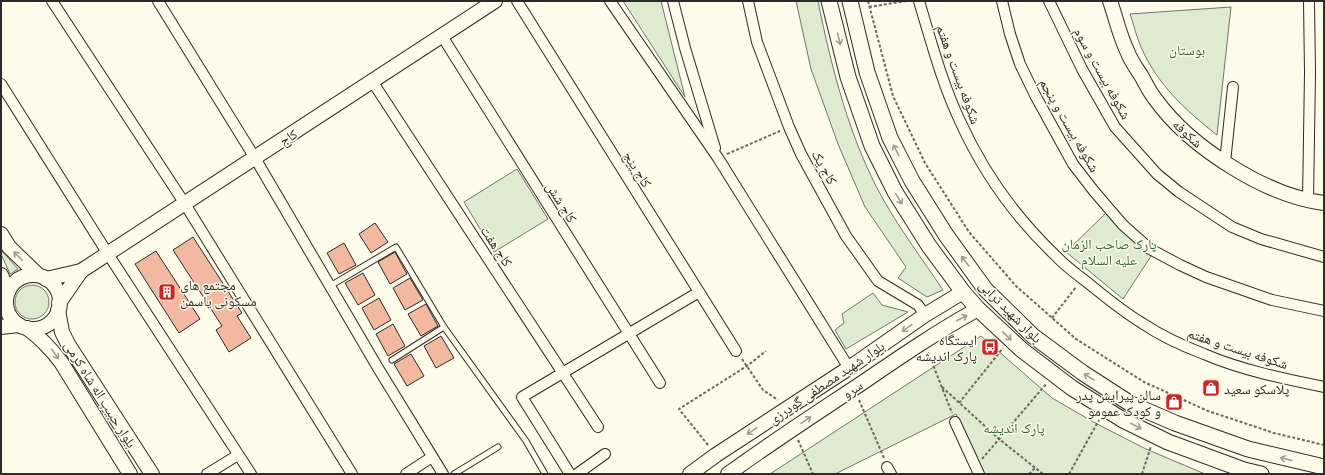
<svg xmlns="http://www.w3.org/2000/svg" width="1325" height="475" viewBox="0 0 1325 475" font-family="'Titillium Web','Noto Naskh Arabic',sans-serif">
  <rect width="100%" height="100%" fill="#fdfbea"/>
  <g fill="#deebd1" stroke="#74746e">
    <polygon points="623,1 661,1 685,97"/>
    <path d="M796,1H818C831,66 850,141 883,199C901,231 923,260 943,290L927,297L898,278L906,267L865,207L838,144L811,69Z"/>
    <path d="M1231,7L1217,135C1185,110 1157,84 1141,47C1136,36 1134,25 1130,14Z"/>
    <polygon points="517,169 548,219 494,252 464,202"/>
    <polygon points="1108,211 1153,253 1123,299 1066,252"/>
    <polygon points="1,250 18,269 10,274 1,254"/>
    <circle cx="32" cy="302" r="17"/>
    <polygon points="873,293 882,305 908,312 846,349 835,330 844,323 842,314"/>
    <polygon points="981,336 1052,398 1097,424 1146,449 1205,474 984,474 956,414 835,474 770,474"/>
  </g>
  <g fill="#f2b8a0" stroke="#2b2b2b">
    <polygon points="375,223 388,242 371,253 359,234"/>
    <polygon points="193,237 242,313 237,316 251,338 229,352 216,330 222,326 173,250"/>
    <polygon points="344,243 356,265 339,274 327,253"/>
    <polygon points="156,251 200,319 179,333 135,264"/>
    <polygon points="395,252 407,274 390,284 378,262"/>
    <polygon points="363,273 375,295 358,305 345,283"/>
    <polygon points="410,278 423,300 405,310 393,288"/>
    <polygon points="379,298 391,320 374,330 362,308"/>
    <polygon points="426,304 438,326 421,336 408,314"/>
    <polygon points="393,324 405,346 388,356 376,334"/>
    <polygon points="441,336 454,358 436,368 424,346"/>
    <polygon points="411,354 424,376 407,386 394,364"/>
  </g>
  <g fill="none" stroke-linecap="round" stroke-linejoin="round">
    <defs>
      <g id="lane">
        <polyline points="330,286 396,247 444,327 526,441 545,474"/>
        <polyline points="392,360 444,327"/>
        <polyline points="454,474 498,447"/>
      </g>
      <g id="street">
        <polyline points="52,1 185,204 352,474"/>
        <polyline points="158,1 255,158 378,368 443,474"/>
        <polyline points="517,1 736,351"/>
        <polyline points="610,1 718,158 849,368"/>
        <polyline points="673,1 685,48 715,148"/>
        <polyline points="748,1 757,42 789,127 801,154 846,236 878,281 918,305 925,315"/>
        <path d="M919,1C931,41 942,83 960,121C983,172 1016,218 1056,256C1067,268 1081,277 1093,287C1109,300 1125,313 1142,323C1161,336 1183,346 1204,354C1241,370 1285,379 1324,387"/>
        <polyline points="1002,1 1010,34 1020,64 1035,95 1073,164 1093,190 1123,225 1150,249 1180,265 1206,277 1272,300 1324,311"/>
        <polyline points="1049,1 1082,69 1115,127 1157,174 1179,192 1232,227 1261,239 1324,257"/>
        <polyline points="442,36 660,383"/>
        <polyline points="372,81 598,427"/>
        <polyline points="1,84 108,254 251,474"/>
        <polyline points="1225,162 1233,87"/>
        <polyline points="1308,201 1310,73 1309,1"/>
        <polyline points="955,422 979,474"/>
        <polyline points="887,467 891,474"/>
        <polyline points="207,474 238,455"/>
        <polyline points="406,474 432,457"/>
        <polyline points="570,474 522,397 699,292"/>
        <polyline points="577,474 605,454"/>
      </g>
      <g id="secondary">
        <path d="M1110,1C1116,18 1120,37 1128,53C1131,61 1137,69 1142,77C1146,84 1150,93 1156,100C1190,147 1266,196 1324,203"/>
        <polyline points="1,234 9,247 38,275"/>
        <polyline points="81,271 495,1"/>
        <polyline points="1,275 8,292"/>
        <circle cx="33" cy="302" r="27"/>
        <polyline points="46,279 81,271 59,303"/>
        <polyline points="58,310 62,332 68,344 152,474"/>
        <polyline points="1,327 19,325"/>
        <path d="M27,328C41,338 51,349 61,362L130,474"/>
        <polyline points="690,474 716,455 849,368 925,315 963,292"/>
        <path d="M728,474C772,442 817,413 862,383C900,357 938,331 978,309"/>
      </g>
      <g id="primary">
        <polyline points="829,1 848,77 872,146 895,192 929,246 963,292 978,309 1022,350 1072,388 1123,420 1168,442 1244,470 1261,474"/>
        <polyline points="850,1 867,72 890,138 912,181 946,235 985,289 1033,336 1083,373 1131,404 1175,423 1248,449 1324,467"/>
      </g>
    </defs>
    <use href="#lane" stroke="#2b2b2b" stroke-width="7"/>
    <use href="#street" stroke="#2b2b2b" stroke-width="12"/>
    <use href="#secondary" stroke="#2b2b2b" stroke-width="16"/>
    <use href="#primary" stroke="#2b2b2b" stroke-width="17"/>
    <g stroke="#6a6964" stroke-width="2" stroke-dasharray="3 2" stroke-linecap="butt">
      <polyline points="868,1 893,96 925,163 969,232 1016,286 1076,339 1144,382 1208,411 1274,433 1324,445"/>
      <polyline points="869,7 906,1"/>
      <polyline points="727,154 780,131"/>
      <polyline points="1052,318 1076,287"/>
      <polyline points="928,352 952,413"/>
      <polyline points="742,359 763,390 778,400"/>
      <polyline points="942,387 999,439 1043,474"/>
      <polyline points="859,400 884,458"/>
      <polyline points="959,403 1003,348"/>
      <polyline points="798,440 813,474"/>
      <polyline points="708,445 679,409 747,366 766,351"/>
      <polyline points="982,459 1047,383"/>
      <polyline points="1029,474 1035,468"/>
      <polyline points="1069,474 1099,420"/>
      <polyline points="1142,474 1151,446"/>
    </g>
    <use href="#lane" stroke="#fdfbea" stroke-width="5"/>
    <use href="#street" stroke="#fdfbea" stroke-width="10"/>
    <use href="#secondary" stroke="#fdfbea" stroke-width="14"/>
    <use href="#primary" stroke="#fdfbea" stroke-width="15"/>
  </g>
  <defs><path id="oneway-shaft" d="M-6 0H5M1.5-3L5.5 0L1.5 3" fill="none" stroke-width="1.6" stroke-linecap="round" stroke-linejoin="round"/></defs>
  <g stroke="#9e9d94">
    <use href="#oneway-shaft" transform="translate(839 39) rotate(76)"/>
    <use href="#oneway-shaft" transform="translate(896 150) rotate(-118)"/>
    <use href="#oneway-shaft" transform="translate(899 199) rotate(58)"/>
    <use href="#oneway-shaft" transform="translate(18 256) rotate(-135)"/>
    <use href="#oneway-shaft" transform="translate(965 261) rotate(-127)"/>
    <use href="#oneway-shaft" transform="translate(962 318) rotate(-28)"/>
    <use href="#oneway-shaft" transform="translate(907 328) rotate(145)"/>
    <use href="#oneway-shaft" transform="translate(1007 336) rotate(44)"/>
    <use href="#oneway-shaft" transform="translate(55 354) rotate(54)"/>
    <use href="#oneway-shaft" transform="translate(1089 377) rotate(-148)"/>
    <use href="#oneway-shaft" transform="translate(806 420) rotate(-34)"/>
    <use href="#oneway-shaft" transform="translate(1136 426) rotate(27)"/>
    <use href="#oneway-shaft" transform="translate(752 431) rotate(146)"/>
    <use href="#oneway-shaft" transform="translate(1286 459) rotate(-166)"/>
  </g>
  <defs>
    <symbol id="building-square" viewBox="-11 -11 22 22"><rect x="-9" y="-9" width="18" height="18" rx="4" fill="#c62828" stroke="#fdfbea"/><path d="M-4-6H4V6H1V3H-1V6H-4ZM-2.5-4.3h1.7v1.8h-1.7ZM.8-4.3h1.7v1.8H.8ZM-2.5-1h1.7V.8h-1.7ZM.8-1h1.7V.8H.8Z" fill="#fff"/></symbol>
    <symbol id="bus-square" viewBox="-11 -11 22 22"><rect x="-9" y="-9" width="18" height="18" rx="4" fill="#c62828" stroke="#fdfbea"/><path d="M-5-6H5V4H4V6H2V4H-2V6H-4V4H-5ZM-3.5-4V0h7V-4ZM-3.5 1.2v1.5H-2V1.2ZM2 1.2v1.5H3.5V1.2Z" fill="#fff"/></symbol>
    <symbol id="shop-square" viewBox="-11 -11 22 22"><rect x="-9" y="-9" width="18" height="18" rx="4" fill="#c62828" stroke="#fdfbea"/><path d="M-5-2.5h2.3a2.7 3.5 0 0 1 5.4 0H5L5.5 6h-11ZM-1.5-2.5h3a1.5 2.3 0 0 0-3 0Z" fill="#fff"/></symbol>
  </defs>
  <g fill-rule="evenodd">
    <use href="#building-square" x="157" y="282" width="20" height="20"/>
    <use href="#bus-square" x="980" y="337" width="20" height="20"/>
    <use href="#shop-square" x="1201" y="378" width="20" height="20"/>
    <use href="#shop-square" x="1164" y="392" width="20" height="20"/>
  </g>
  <g text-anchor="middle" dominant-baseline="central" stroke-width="3" stroke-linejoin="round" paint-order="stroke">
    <g font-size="14" fill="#34623c" stroke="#fdfbea">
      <text x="1187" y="49">بوستان</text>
      <text x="1109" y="243">پارک صاحب الزمان<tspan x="1109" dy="16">علیه السلام</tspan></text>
      <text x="1014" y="427">پارک اندیشه</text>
    </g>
    <g font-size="14" fill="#2b2b2b" stroke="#fdfbea">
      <text transform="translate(1103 73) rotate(61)">شکوفه بیست و سوم</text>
      <text transform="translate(959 74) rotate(70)">شکوفه بیست و هفتم</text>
      <text transform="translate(1070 125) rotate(60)">شکوفه بیست و پنجم</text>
      <text transform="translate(1188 133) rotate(42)">شکوفه</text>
      <text transform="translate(288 137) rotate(-33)">کاج</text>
      <text transform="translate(825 167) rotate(61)">کاج یک</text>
      <text transform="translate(638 169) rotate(58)">کاج پنج</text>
      <text transform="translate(562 202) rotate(58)">کاج شش</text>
      <text transform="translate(497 246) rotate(57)">کاج هفت</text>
      <text transform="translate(1011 311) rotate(45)">بلوار شهید ترابی</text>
      <text transform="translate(1238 348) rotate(18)">شکوفه بیست و هفتم</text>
      <text transform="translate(826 382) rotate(-34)">بلوار شهید مصطفی گودرزی</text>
      <text transform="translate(852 389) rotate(-34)">سرو</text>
      <text transform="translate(101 394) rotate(58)">بلوار حبیب اله شاه کرمی</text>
    </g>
    <g font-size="14" fill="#2b2b2b" stroke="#fdfbea" text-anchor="start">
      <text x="180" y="284">مجتمع های<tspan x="180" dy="16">مسکونی یاسمن</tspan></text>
      <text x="977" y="339" text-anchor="end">ایستگاه<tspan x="977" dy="16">پارک اندیشه</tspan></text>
      <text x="1224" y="388">پلاسکو سعید</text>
      <text x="1161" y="394" text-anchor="end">سالن پیرایش پدر<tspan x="1161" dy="16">و کودک عمومو</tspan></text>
    </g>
  </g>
  <rect width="1325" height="475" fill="none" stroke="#2b2b2b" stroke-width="4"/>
</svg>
